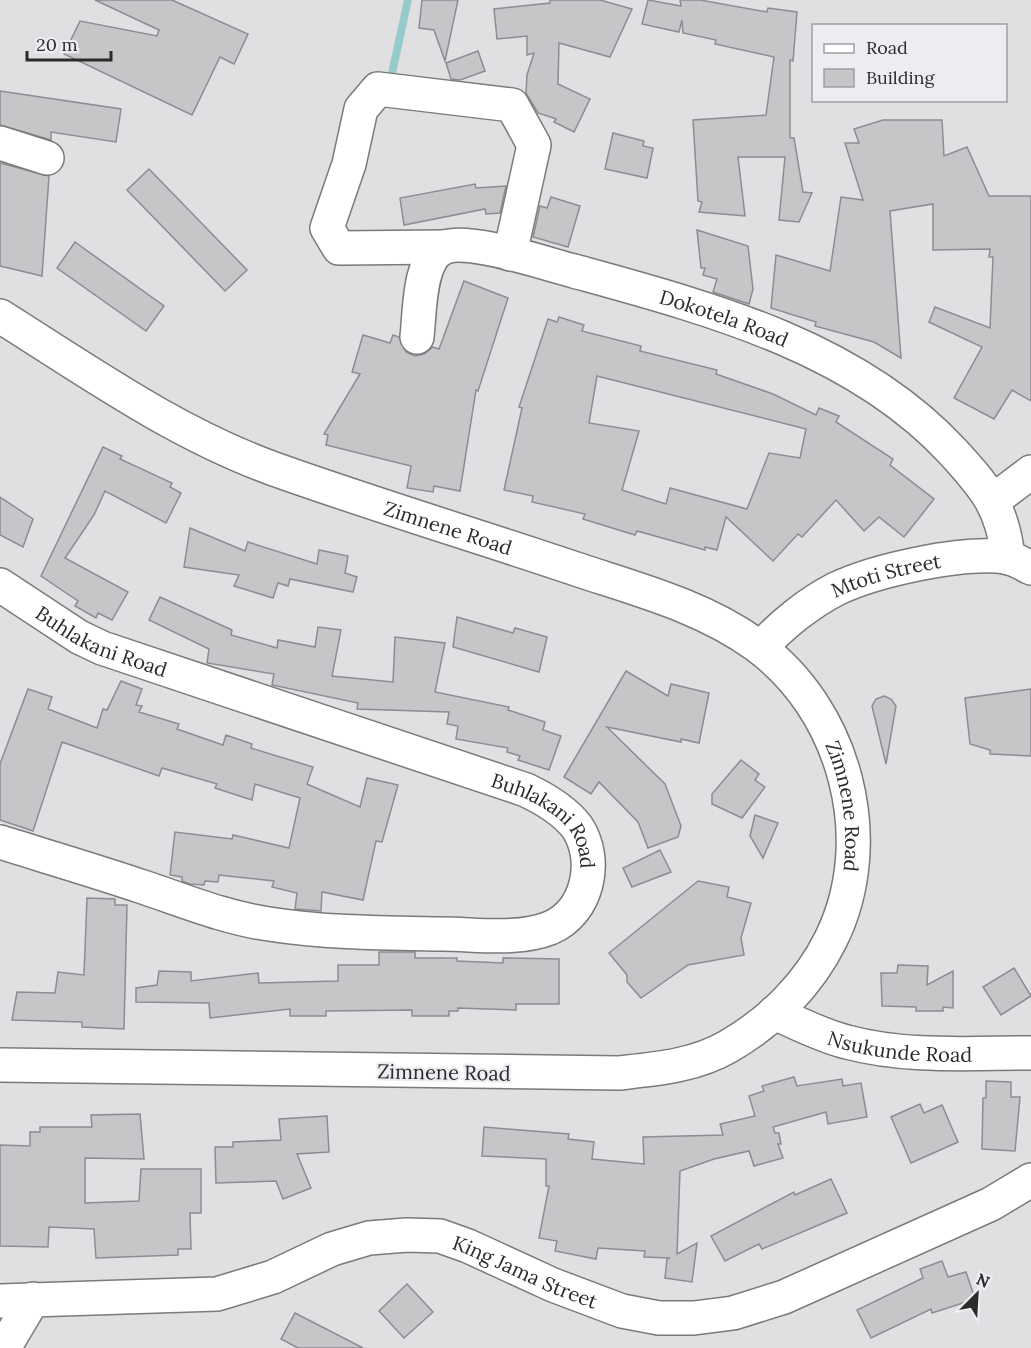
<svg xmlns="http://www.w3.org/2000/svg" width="1031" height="1348" viewBox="0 0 1031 1348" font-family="Lora,serif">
  <rect width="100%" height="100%" fill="#e0e0e3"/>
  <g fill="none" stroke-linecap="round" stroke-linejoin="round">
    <polyline stroke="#96cbcb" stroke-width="8" points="392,73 408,0"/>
  </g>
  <g fill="#c6c6c9" stroke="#8d8d91" stroke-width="1.5" fill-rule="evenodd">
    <polygon points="95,0 172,0 248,34 234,64 220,57 192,115 64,54 80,21 157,36 159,30"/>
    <polygon points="422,0 458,0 445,61 434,30 419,28"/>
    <polygon points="550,0 600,0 632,9 610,57 559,43 558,84 590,99 574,132 554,122 556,119 538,113 526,93 527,75 534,53 527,55 527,36 497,39 494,9 550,3"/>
    <polygon points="648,0 681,6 680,0 700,0 767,12 768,8 797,12 793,61 790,60 790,138 794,138 803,192 812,193 799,222 779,220 785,157 738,157 745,216 699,212 702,202 698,201 693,120 766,115 774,57 715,44 716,40 683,33 682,20 679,32 642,24"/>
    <polygon points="478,51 485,71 460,80 451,79 446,63"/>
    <polygon points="0,91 121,109 116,142 51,132 51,140 0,125"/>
    <polygon points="883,120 942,120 944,156 967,147 989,196 1031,196 1031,401 1012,390 994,419 954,398 982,347 929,322 935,307 990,328 993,257 989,257 990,249 933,250 933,204 890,211 901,358 874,342 815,326 816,322 771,308 776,255 830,271 841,197 863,200 845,143 859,143 854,129"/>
    <polygon points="613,133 644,141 643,146 653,148 647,178 605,169"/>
    <polygon points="0,163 49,176 42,276 0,266"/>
    <polygon points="149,169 247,270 225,291 127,190"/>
    <polygon points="475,184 476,188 506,186 500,213 486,214 485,209 404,225 400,198"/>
    <polygon points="551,197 580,206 568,247 533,237 540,206 547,208"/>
    <polygon points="697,230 748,246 753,289 749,304 713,292 717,279 703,275 705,268 701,268"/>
    <polygon points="75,242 164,306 146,331 57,268"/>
    <polygon points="464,281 508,298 478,391 476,390 460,491 434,486 433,492 407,488 411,466 326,445 328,435 324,434 360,374 352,372 363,335 390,343 393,335 399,337 406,352 415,356 424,354 433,347 439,349"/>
    <path d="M559,317L584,325L582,331L641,346L640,351L717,370L716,374L773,394L816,415L819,408L839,416L836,422L893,459L890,465L934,499L904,537L879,517L864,531L836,500L802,537L798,534L773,561L726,517L717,550L705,547V550L637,531L635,535L583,519L585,514L532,502L533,496L504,490L522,408L519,407L548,319L557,322ZM597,376L806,429L800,458L769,453L747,509L670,488L666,504L622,490L639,431L589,423Z"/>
    <polygon points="103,447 122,456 120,459 172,483 170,487 181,493 166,523 105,491 94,515 65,558 128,592 112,620 98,613 96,618 75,606 78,601 41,576"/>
    <polygon points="0,497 33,519 23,547 0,535"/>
    <polygon points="190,528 245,551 248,542 317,564 319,550 348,556 345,573 357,577 353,592 290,579 288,586 278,583 273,598 234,586 239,575 184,567"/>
    <polygon points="160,597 232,630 231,635 277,648 278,640 315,647 318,627 341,630 332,676 393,682 395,637 445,643 435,692 509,707 508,710 545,722 543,730 561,736 549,770 518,760 520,756 507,752 508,748 456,739 458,726 447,724 449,712 357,709 358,703 272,685 274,674 207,663 209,649 149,620"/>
    <polygon points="457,617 513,633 515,628 547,637 539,672 453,647"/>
    <polygon points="626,671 668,696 671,684 709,693 699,743 681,739 681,742 607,727 665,784 681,826 678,837 648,848 638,822 599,782 591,794 564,777"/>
    <polygon points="121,681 142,689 136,705 142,706 139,712 179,724 177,729 223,745 226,735 252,744 251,748 313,767 307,784 360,807 367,778 398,785 382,842 376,841 363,900 322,892 321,911 295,909 297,893 272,887 274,881 219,875 218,882 205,881 204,885 190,884 182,881 182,877 170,875 175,832 232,839 233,835 289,848 300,798 255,784 252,800 215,788 217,784 162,768 159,776 62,742 33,831 0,820 0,764 28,689 52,697 48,709 97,728 103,709 107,710"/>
    <polygon points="1031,689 1031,756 990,754 990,750 970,744 965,698"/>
    <polygon points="884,696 891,699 896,706 886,764 872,706 876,699"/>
    <polygon points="741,760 759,774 755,780 765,787 742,818 712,804 712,794"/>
    <polygon points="755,815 778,823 763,858 750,836"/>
    <polygon points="660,850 671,872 632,887 623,868"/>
    <polygon points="698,881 729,887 727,897 751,903 741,938 744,955 688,965 641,998 627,982 627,975 609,953"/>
    <polygon points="87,898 115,899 115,905 127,905 124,1029 82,1027 82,1022 12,1020 17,992 55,993 58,972 84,975"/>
    <polygon points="379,952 415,952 415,958 457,958 457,961 503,963 503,958 559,959 559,1004 516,1004 516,1010 458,1008 458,1011 449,1011 449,1016 412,1016 412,1010 326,1011 326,1016 290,1016 290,1009 210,1018 209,1003 136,1002 136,988 157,985 159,971 191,972 191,981 258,973 259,983 338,981 338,965 379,965"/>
    <polygon points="898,965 928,966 927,985 953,971 953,1008 943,1007 943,1011 916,1011 916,1007 882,1006 881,973 897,973"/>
    <polygon points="1014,968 1031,996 1001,1015 983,987"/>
    <polygon points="794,1077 797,1086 842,1079 843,1086 861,1083 867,1117 828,1124 826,1112 773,1127 775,1133 779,1133 781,1144 778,1144 783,1158 754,1166 749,1151 714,1159 680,1171 677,1254 697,1243 692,1282 665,1278 667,1259 670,1258 644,1257 645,1251 598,1248 596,1259 555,1251 557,1241 539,1238 549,1186 546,1186 546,1159 482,1156 484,1127 569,1134 568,1139 594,1142 592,1159 644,1164 643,1137 723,1135 720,1124 755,1116 749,1096 764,1091 762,1086"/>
    <polygon points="986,1081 1011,1082 1011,1097 1020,1097 1015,1151 982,1149 983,1098 986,1098"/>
    <polygon points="920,1104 924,1113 942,1105 958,1142 911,1163 891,1117"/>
    <polygon points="140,1114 144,1159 85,1158 85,1203 139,1201 141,1169 201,1169 201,1213 190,1213 191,1249 178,1249 178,1255 96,1258 94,1229 49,1227 48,1247 0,1246 0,1145 30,1146 30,1132 40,1132 40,1127 92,1127 91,1115"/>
    <polygon points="327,1116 329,1152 297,1154 311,1188 283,1199 276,1181 216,1183 215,1147 233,1147 233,1142 281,1140 279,1119"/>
    <polygon points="831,1179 847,1213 762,1249 759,1244 725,1261 711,1236 794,1192 795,1195"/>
    <polygon points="942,1261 948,1277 966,1272 975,1299 932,1313 931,1309 871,1338 857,1310 923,1278 920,1269"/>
    <polygon points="407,1284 433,1312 404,1338 379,1311"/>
    <polygon points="295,1313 363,1348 298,1348 281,1339"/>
  </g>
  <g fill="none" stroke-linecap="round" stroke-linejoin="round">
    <defs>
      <g id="minor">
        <polyline points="0,143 47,158"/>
        <polyline points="445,247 339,248 327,228 349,164 361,109 378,89 512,105 534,145 510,254"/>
        <path id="s1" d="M0,316C89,372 175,433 274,469C375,505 478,536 579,570C639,590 704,607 756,645C845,709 880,840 831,939C809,984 772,1021 729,1046C695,1066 656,1069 619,1073L0,1065"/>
        <path id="s2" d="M417,337C420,312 418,257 445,247C471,238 546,264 574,271C708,308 855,346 953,452C986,488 1003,508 1008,558"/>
        <polyline points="994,500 1031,472"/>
        <path id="s3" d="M0,585L79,637L102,648L526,790C545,799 564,810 577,827C599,860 588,912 550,928C517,941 476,934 442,934C384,933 326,933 269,924C226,918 185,901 143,887C96,871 48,857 0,842"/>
        <path id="s4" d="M761,648C781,625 809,603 836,589C876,570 962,551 1006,557C1015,559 1023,564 1031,568"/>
        <path id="s5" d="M774,1013C798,1023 822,1036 847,1042C906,1058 971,1053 1031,1053"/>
        <path id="s6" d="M0,1301L217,1294L273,1277L332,1249L369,1238L407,1235L440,1236L468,1246L553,1285L622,1311L659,1318H694L733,1313L784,1297L991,1204L1031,1180"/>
        <polyline points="4,1348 33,1299"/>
      </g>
    </defs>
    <use href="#minor" stroke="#7a7a7d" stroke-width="36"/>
    <use href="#minor" stroke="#fff" stroke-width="33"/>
  </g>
  <g text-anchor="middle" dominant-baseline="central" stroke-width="4.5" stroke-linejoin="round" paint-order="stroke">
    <g font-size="20" fill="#2b2b2c" stroke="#ededf1">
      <text stroke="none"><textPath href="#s2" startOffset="388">Dokotela Road</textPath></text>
      <text stroke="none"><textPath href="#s1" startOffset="498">Zimnene Road</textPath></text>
      <text stroke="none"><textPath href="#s4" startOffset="148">Mtoti Street</textPath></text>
      <text stroke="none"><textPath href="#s3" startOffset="117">Buhlakani Road</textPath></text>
      <text stroke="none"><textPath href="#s1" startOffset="1020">Zimnene Road</textPath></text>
      <text stroke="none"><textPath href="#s3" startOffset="603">Buhlakani Road</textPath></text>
      <text stroke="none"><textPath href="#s5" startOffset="132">Nsukunde Road</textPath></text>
      <text transform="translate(444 1072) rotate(1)">Zimnene Road</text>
      <text stroke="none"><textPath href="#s6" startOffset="543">King Jama Street</textPath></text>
    </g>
  </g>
  <rect x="812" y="24" width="195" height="78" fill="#ededf1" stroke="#9f9fa2" stroke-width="1.5"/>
  <rect x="824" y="44" width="30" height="9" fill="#ffffff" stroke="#9f9fa2" stroke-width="1.5"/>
  <text x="866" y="54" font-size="18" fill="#2b2b2c">Road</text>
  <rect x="824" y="69" width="30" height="18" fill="#c6c6c9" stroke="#9f9fa2" stroke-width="1.5"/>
  <text x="866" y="84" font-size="18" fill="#2b2b2c">Building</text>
  <g transform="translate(977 1294) rotate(24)" stroke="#ededf1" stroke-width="4.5" paint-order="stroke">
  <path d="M0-4.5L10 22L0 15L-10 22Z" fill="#2b2b2c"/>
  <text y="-9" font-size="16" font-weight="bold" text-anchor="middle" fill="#2b2b2c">N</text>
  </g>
  <path d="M27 51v9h84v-9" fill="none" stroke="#2b2b2c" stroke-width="3"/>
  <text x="36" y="51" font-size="18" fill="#2b2b2c" stroke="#ededf1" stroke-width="4.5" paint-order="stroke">20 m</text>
</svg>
